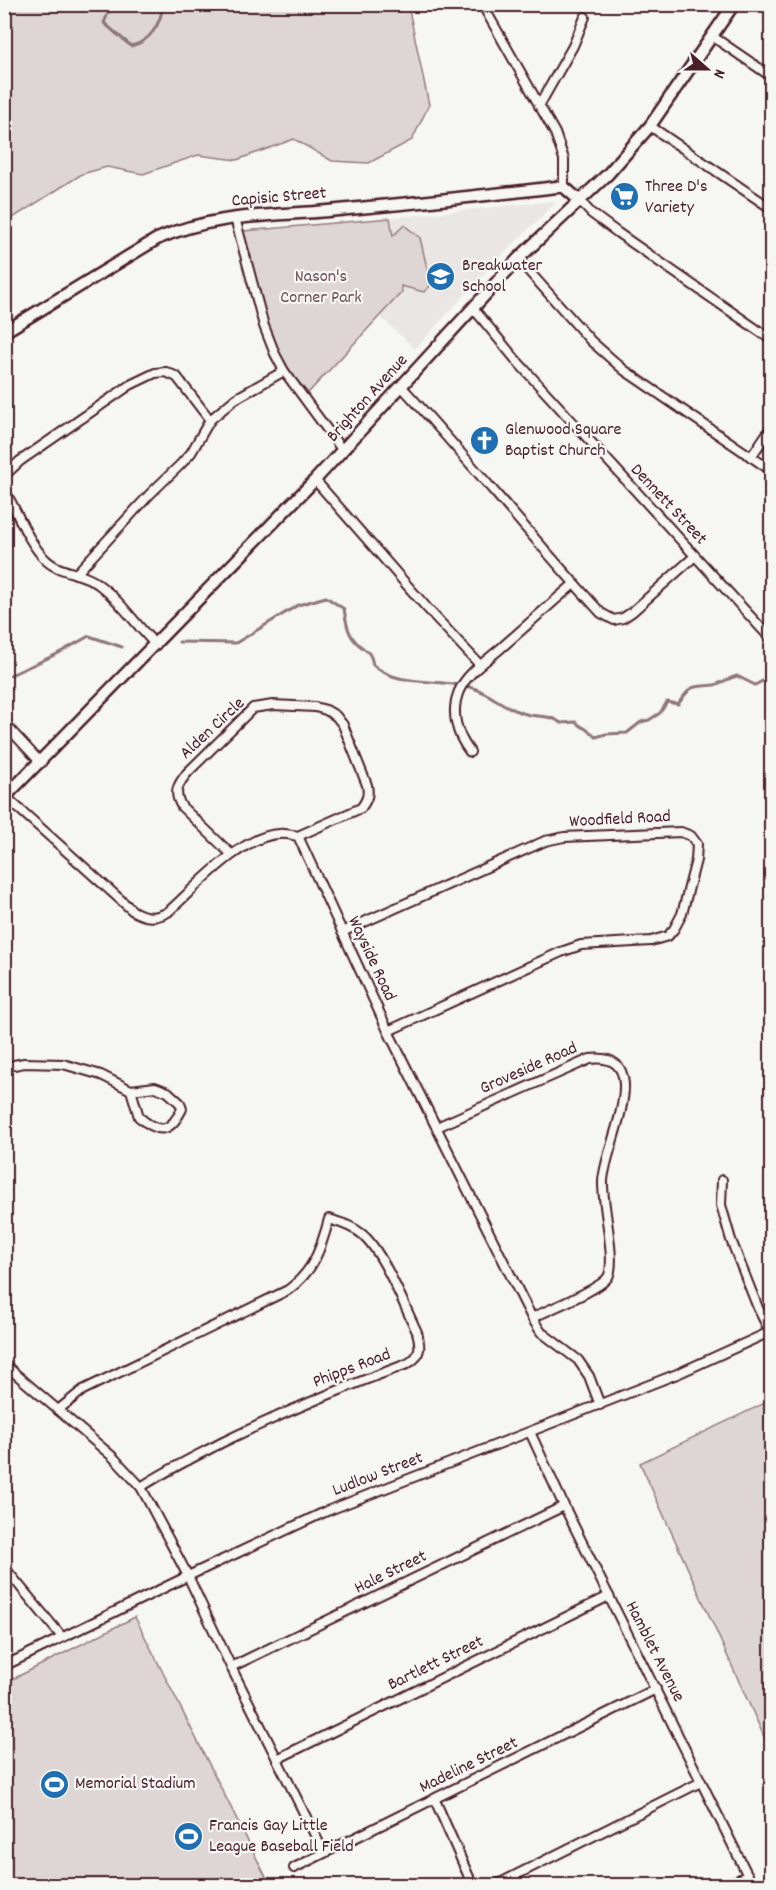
<svg xmlns="http://www.w3.org/2000/svg" width="776" height="1890" viewBox="0 0 776 1890" font-family="Dekko,sans-serif">
  <rect width="100%" height="100%" fill="#f6f6f2"/>
  <filter id="ink" filterUnits="userSpaceOnUse"><feTurbulence type="fractalNoise" baseFrequency=".0167" numOctaves="2"/><feDisplacementMap in="SourceGraphic" scale="12" xChannelSelector="R" yChannelSelector="G"/><feConvolveMatrix kernelMatrix="1 2 1 2 8 2 1 2 1" color-interpolation-filters="sRGB"/></filter>
  <g filter="url(#ink)">
    <polygon fill="#e9e6e3" points="554,201 555,203 491,266 415,349 380,316 402,292 390,218"/>
    <g fill="#ddd6d5" stroke="#947a80" stroke-width="1.5">
      <polygon points="4,5 408,5 429,105 412,140 369,163 332,161 294,139 237,160 198,155 143,174 107,167 82,174 5,223"/>
      <path d="M390,218L393,236L404,225L420,238L431,285L424,292L401,286L402,292L308,393C298,381 287,369 280,356C259,318 253,272 243,231Z"/>
      <polygon points="771,1400 771,1752 640,1463"/>
      <polygon points="135,1617 270,1885 5,1885 5,1683"/>
    </g>
    <g fill="none" stroke-linecap="round" stroke-linejoin="round">
      <g stroke="#8e747a" stroke-width="3">
        <path d="M114,4L110,8L104,23L131,46C150,42 161,24 163,4"/>
        <path d="M179,642L236,643L298,605L326,597L344,609C346,620 347,633 356,642C365,652 370,648 373,665C401,689 443,677 476,689C493,696 508,710 526,714C539,718 550,714 561,723L576,722C582,728 590,730 596,737L606,734L627,733L641,722L649,720L660,713L667,702L678,704C694,683 689,688 714,685C722,683 729,678 737,676L755,685L772,676"/>
        <polyline points="4,678 57,654 89,636 122,647"/>
      </g>
      <defs>
        <g id="street">
          <polyline points="482,4 555,133 564,159 564,187"/>
          <polyline points="712,36 772,77"/>
          <polyline points="539,106 573,46 585,17"/>
          <polyline points="650,126 772,209"/>
          <polyline points="579,200 591,213 618,233 772,340"/>
          <polyline points="235,218 264,326 275,354 284,371 343,451"/>
          <polyline points="518,259 591,341 624,370 772,471"/>
          <polyline points="473,308 516,360 772,640"/>
          <path d="M402,387C470,461 533,539 601,613L614,620L623,618L632,612L695,556"/>
          <polyline points="751,457 772,426"/>
          <polyline points="315,480 427,608 480,665"/>
          <polyline points="4,482 6,474 20,461 130,385 155,373 166,372 177,377 210,420"/>
          <path d="M4,486L6,493C19,515 27,540 44,558C58,574 82,571 98,584C121,601 136,625 156,645"/>
          <polyline points="76,574 150,494 180,465 191,453 210,420 235,399 284,371"/>
          <polyline points="4,723 41,763"/>
          <path d="M470,752C457,735 450,713 459,691C467,673 486,661 501,648C525,627 549,605 574,584"/>
          <path d="M6,797L133,911C146,918 155,919 168,912C195,888 242,835 279,834C285,833 292,835 298,836L388,1031L532,1318L541,1332L578,1360L589,1376L600,1405"/>
          <path d="M231,854L182,807C173,793 177,785 188,772L253,708L273,705L315,707L326,710L336,716L343,725L367,785C369,795 367,800 361,808L298,836"/>
          <polyline points="342,932 545,841 564,837 681,832 691,836 697,844 696,860 682,914 674,929 668,936 651,941 581,945 561,952 388,1031"/>
          <path d="M4,1067L24,1063L63,1064L101,1075L131,1090L155,1087L168,1092L180,1103L182,1109C170,1133 159,1134 139,1117L131,1090"/>
          <path d="M437,1127L590,1059C658,1051 603,1149 603,1182C602,1203 617,1262 608,1277C601,1289 547,1310 532,1318"/>
          <polyline points="722,1180 721,1205 731,1240 758,1308 770,1332"/>
          <polyline points="4,1364 113,1457 141,1487 188,1576 231,1667 324,1853"/>
          <path d="M58,1410L83,1390L288,1290C314,1271 321,1248 329,1219C341,1223 352,1226 362,1234C382,1250 405,1307 417,1332C421,1346 421,1357 407,1364C344,1387 282,1413 221,1443C194,1457 167,1470 141,1487"/>
          <polyline points="530,1432 564,1506 753,1886"/>
          <polyline points="4,1567 62,1637"/>
          <polyline points="4,1666 188,1576 327,1511 677,1374 772,1331"/>
          <polyline points="231,1667 564,1506"/>
          <polyline points="277,1759 609,1596"/>
          <polyline points="435,1800 473,1886"/>
          <polyline points="294,1868 656,1689"/>
          <polyline points="494,1886 701,1782"/>
          <polyline points="726,1886 748,1875"/>
        </g>
        <g id="secondary">
          <path d="M4,332L157,239C212,214 270,216 328,211C405,204 481,196 557,187H564L579,200"/>
          <polyline points="4,798 315,480 518,259 608,174 650,126 734,4"/>
        </g>
      </defs>
      <use href="#street" stroke="#4a1f2b" stroke-width="12"/>
      <use href="#secondary" stroke="#4a1f2b" stroke-width="15"/>
      <use href="#street" stroke="#f6f6f2" stroke-width="8"/>
      <use href="#secondary" stroke="#f6f6f2" stroke-width="10"/>
    </g>
  </g>
  <defs>
    <symbol id="supermarket-disc" viewBox="-11 -11 22 22"><circle r="9.5" fill="#1f6fb2" stroke="#f6f6f2"/><path d="M-6-5.5h2.5l.6 2H6L4.5 2H-2.5L-4.4-4H-6ZM-1.5 3.2a1.3 1.3 0 1 0 .1 0ZM3 3.2a1.3 1.3 0 1 0 .1 0Z" fill="#fff"/></symbol>
    <symbol id="school-disc" viewBox="-11 -11 22 22"><circle r="9.5" fill="#1f6fb2" stroke="#f6f6f2"/><path d="M0-5L7-2L0 1L-7-2ZM-4 1L0 2.5L4 1V4Q0 6-4 4Z" fill="#fff"/></symbol>
    <symbol id="church-disc" viewBox="-11 -11 22 22"><circle r="9.5" fill="#1f6fb2" stroke="#f6f6f2"/><path d="M-1.2-6h2.4v3.5h3.3v2.4h-3.3V6h-2.4V-.1h-3.3v-2.4h3.3Z" fill="#fff"/></symbol>
    <symbol id="stadium-disc" viewBox="-11 -11 22 22"><circle r="9.5" fill="#1f6fb2" stroke="#f6f6f2"/><path d="M0-5a6.5 5 0 1 0 0 10a6.5 5 0 1 0 0-10ZM-3.5-1.8h7v3.6h-7Z" fill="#fff"/></symbol>
  </defs>
  <g fill-rule="evenodd">
    <use href="#supermarket-disc" x="608" y="180" width="33" height="33"/>
    <use href="#school-disc" x="424" y="260" width="33" height="33"/>
    <use href="#church-disc" x="468" y="424" width="33" height="33"/>
    <use href="#stadium-disc" x="38" y="1768" width="33" height="33"/>
    <use href="#stadium-disc" x="172" y="1820" width="33" height="33"/>
  </g>
  <g text-anchor="middle" dominant-baseline="central" stroke-width="4.5" stroke-linejoin="round" paint-order="stroke">
    <g font-size="18" fill="#4a1f2b" stroke="#f6f6f2" text-anchor="start">
      <text x="645" y="187">Three D's<tspan x="645" dy="21">Variety</tspan></text>
      <text x="462" y="266">Breakwater<tspan x="462" dy="21">School</tspan></text>
      <text x="505" y="430">Glenwood Square<tspan x="505" dy="21">Baptist Church</tspan></text>
      <text x="75" y="1784">Memorial Stadium</text>
      <text x="209" y="1826">Francis Gay Little<tspan x="209" dy="21">League Baseball Field</tspan></text>
    </g>
    <g font-size="18" fill="#4a1f2b" stroke="#f6f6f2">
      <text transform="translate(279 198) rotate(-5)">Capisic Street</text>
      <text transform="translate(368 399) rotate(-48)">Brighton Avenue</text>
      <text transform="translate(668 505) rotate(47)">Dennett Street</text>
      <text transform="translate(213 729) rotate(-43)">Alden Circle</text>
      <text transform="translate(620 820) rotate(-3)">Woodfield Road</text>
      <text transform="translate(371 959) rotate(65)">Wayside Road</text>
      <text transform="translate(529 1069) rotate(-24)">Groveside Road</text>
      <text transform="translate(352 1369) rotate(-21)">Phipps Road</text>
      <text transform="translate(378 1475) rotate(-21)">Ludlow Street</text>
      <text transform="translate(391 1573) rotate(-26)">Hale Street</text>
      <text transform="translate(654 1652) rotate(63)">Hamblet Avenue</text>
      <text transform="translate(436 1664) rotate(-26)">Bartlett Street</text>
      <text transform="translate(469 1766) rotate(-26)">Madeline Street</text>
    </g>
    <g font-size="18" fill="#6f4d56" stroke="#f6f6f2">
      <text x="321" y="277">Nason's<tspan x="321" dy="21">Corner Park</tspan></text>
    </g>
  </g>
  <rect width="776" height="1890" fill="none" stroke="#f6f6f2" stroke-width="24"/>
  <rect x="12" y="12" width="752" height="1866" fill="none" stroke="#4a1f2b" stroke-width="2" filter="url(#ink)"/>
  <g transform="translate(707 69) rotate(111)" stroke="#f6f6f2" stroke-width="4.5" paint-order="stroke">
  <path d="M0-4.5L10 22L0 15L-10 22Z" fill="#4a1f2b"/>
  <text y="-9" font-size="16" font-weight="bold" text-anchor="middle" fill="#4a1f2b">N</text>
  </g>
</svg>
